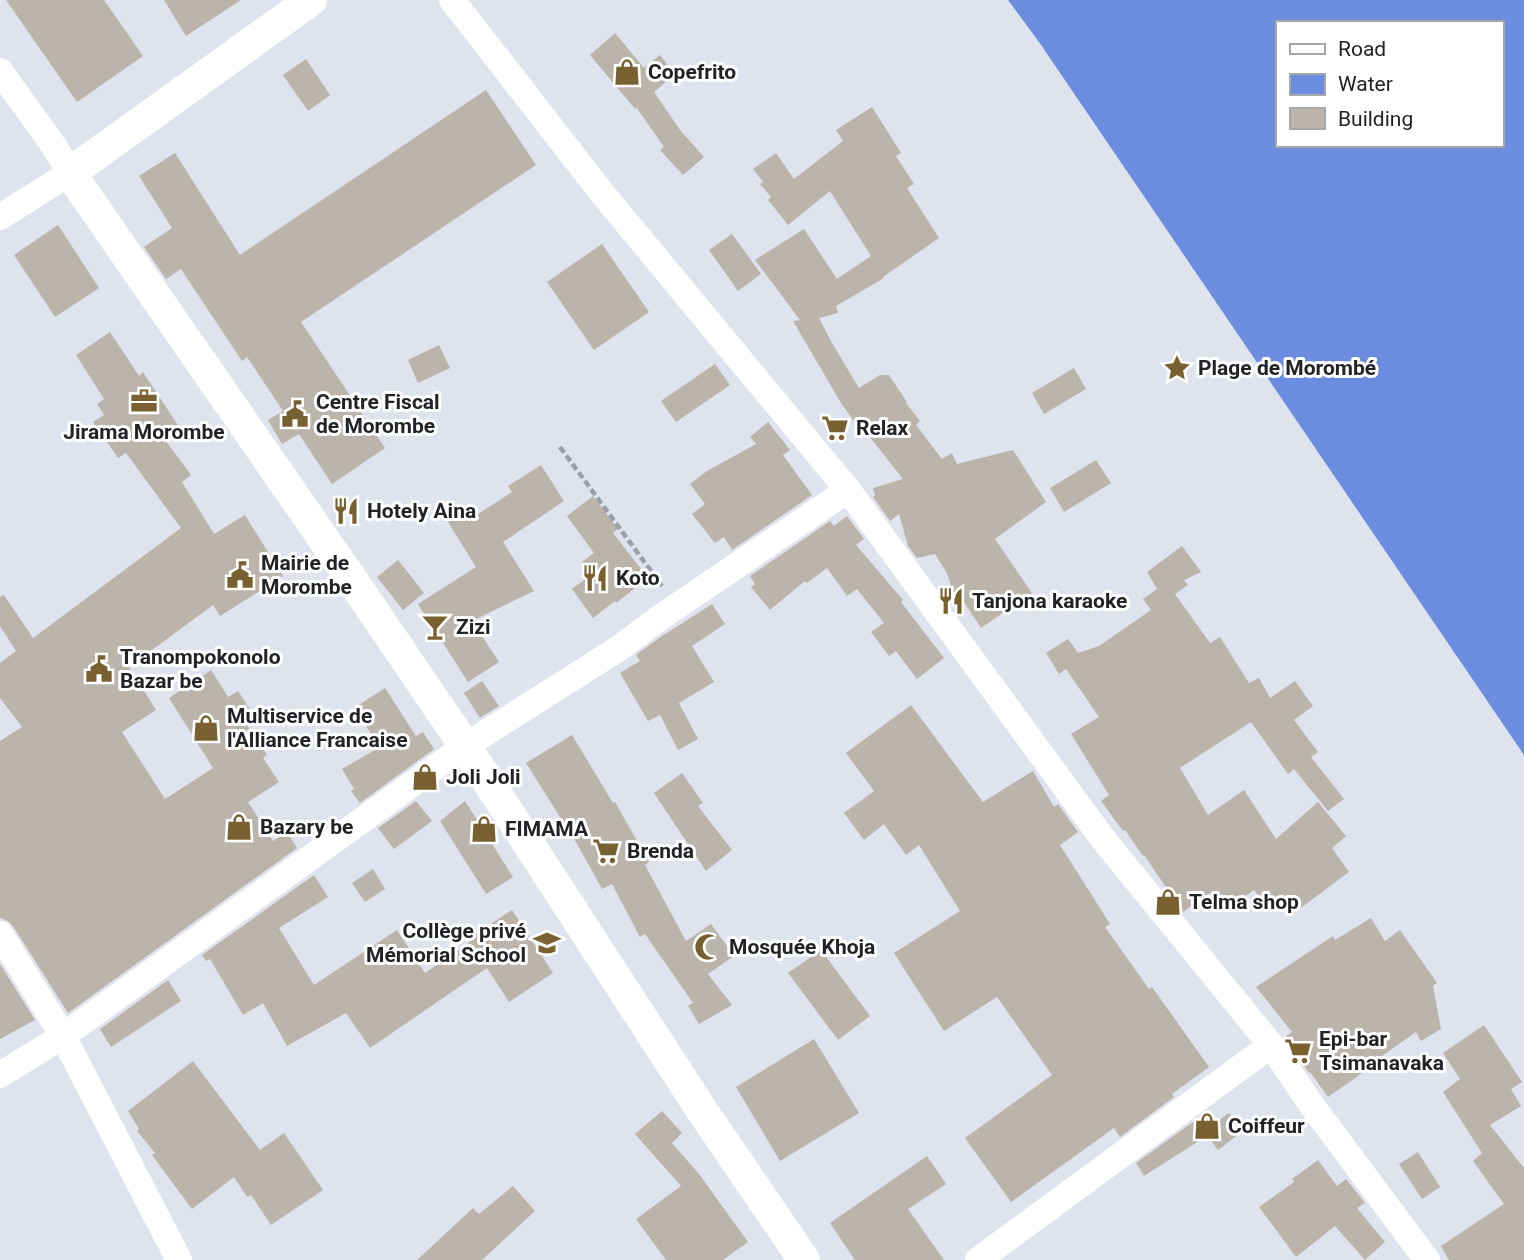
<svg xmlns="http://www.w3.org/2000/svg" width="1524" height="1260" viewBox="0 0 1524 1260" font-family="Roboto,sans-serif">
  <rect width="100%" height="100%" fill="#dfe3ee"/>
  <path fill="#6c8ddf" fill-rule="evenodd" d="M1008,0H1524V755L1039,42ZM1277,23H1501V145H1277Z"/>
  <g fill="#bab4ab">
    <polygon points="6,0 104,0 143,56 77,102"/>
    <polygon points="164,0 241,0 186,36"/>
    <polygon points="615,33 644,68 660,55 675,74 654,92 680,130 704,157 683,175 660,150 664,147 636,107 635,109 590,55"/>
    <polygon points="306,59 330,95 308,111 283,75"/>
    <polygon points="486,90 536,165 301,322 385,448 332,484 299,434 282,444 268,420 283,411 247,357 242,361 181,269 166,279 144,247 172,228 139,176 175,153 240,255"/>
    <polygon points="872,107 901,153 896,156 914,184 907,188 939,238 883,277 884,278 836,306 838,313 819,318 832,343 859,388 880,375 889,375 907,402 906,403 920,421 916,425 942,459 952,453 957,464 1013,450 1046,502 995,539 1032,593 981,628 964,602 957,605 947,573 935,554 917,558 908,546 899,514 890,521 873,497 875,495 873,488 903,479 865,431 862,433 841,403 793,321 800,320 755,260 804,229 837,279 871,256 830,191 788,225 768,200 771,197 760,184 763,182 753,169 776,153 794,179 843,141 836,130"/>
    <polygon points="58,225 99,288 55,317 14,255"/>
    <polygon points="732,234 761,274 738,291 709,250"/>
    <polygon points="602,244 649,312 594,350 547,282"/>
    <polygon points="110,332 139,376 143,372 179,427 163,437 191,475 182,482 214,534 245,515 283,576 220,616 213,605 129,667 156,710 122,732 165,799 213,768 169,698 211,670 228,697 238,691 256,719 247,725 267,755 263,758 279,782 248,802 273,841 287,832 297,848 68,1013 13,926 8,921 0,918 0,741 22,727 0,698 0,663 16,651 0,626 0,597 4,595 33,638 181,528 126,453 118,458 93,422 104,415 97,404 104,399 76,355"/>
    <polygon points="439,345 450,368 418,383 408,360"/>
    <polygon points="715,364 730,385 676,422 661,401"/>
    <polygon points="1074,368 1086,389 1044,414 1032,393"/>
    <polygon points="768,422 790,450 783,455 812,495 732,550 724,537 715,543 692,514 705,504 690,484 707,471 756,444 750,437"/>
    <polygon points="1096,460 1111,483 1064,512 1050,488"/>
    <polygon points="541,465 564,501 503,542 534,591 472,621 499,662 468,682 418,604 476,567 448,522 467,510 472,518 512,492 508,486"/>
    <polygon points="593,496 618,529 613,533 648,578 616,603 615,601 593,618 572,589 591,575 582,562 594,553 567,516"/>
    <polygon points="847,516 864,539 856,545 903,600 901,602 944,658 917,679 896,651 889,656 871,632 884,623 857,589 847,596 827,568 807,583 805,581 770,610 751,587 755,584 750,576 830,521 834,526"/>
    <polygon points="1182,546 1201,572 1184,580 1188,585 1175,594 1210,643 1220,637 1249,683 1259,678 1270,698 1295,681 1313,706 1294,720 1318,752 1311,757 1344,799 1328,811 1294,769 1288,774 1251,722 1180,768 1208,815 1244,790 1276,839 1318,802 1346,836 1332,848 1349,872 1294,913 1282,895 1268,907 1254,890 1223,912 1210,893 1183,912 1144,855 1143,856 1125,830 1123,831 1101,801 1109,795 1071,734 1099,717 1066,669 1059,674 1046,653 1068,639 1078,653 1099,646 1151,610 1143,599 1157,589 1147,572"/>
    <polygon points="398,560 424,593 403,610 377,577"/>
    <polygon points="712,604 725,624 692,646 714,682 679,703 698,739 678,750 660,715 648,721 620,673 640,661 636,655 659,638"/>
    <polygon points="482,681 499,706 480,718 464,693"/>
    <polygon points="385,688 416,736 423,732 434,749 360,803 351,791 354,789 342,769 380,747 354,708"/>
    <polygon points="911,705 983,802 1033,771 1054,807 1058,804 1078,832 1060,845 1110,924 1105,927 1149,989 1152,987 1209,1067 1172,1094 1174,1097 1120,1137 1114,1128 1011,1202 965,1138 1052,1075 997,997 944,1031 894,953 960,911 919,845 906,855 884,824 864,840 844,813 874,791 846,753"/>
    <polygon points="572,735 613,803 615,802 649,862 645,865 686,941 711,924 734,956 708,974 732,1005 699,1024 688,1006 693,1003 645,934 640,937 612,884 602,889 566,824 565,825 526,763"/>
    <polygon points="682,773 703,803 698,806 732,850 706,871 654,793"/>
    <polygon points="416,801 432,821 394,849 378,828"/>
    <polygon points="465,801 513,877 486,894 440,821"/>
    <polygon points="373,869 385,889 365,902 352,883"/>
    <polygon points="314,875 328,897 279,928 314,985 397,930 425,973 470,942 468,939 512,910 553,973 509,1002 487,968 370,1048 346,1013 287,1046 263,1003 243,1015 210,959 206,961 202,955"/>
    <polygon points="1371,918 1385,941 1400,930 1437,983 1433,986 1441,1029 1421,1041 1416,1032 1379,1058 1381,1060 1328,1097 1310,1072 1309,1073 1285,1037 1292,1032 1256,987 1333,936 1335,940"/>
    <polygon points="821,950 870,1016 838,1040 788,973"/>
    <polygon points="0,964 35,1020 0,1039"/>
    <polygon points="168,980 181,1001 111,1047 100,1029"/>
    <polygon points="1484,1025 1522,1082 1511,1089 1521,1106 1490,1125 1524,1168 1524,1260 1449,1260 1441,1246 1504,1204 1473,1161 1482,1153 1443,1092 1460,1079 1443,1053"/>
    <polygon points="814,1039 859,1113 780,1161 736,1087"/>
    <polygon points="193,1061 260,1150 284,1133 323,1190 271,1225 251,1195 247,1197 234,1177 192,1209 152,1155 155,1153 137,1131 139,1129 128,1111"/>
    <polygon points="662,1111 682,1133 672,1143 699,1174 748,1242 723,1260 666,1260 636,1219 681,1186 635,1134"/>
    <polygon points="1229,1113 1243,1131 1218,1150 1204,1131"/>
    <polygon points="1193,1122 1205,1137 1144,1176 1136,1163"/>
    <polygon points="1418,1152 1440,1187 1422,1199 1399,1164"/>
    <polygon points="927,1156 946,1184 908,1209 944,1260 855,1260 830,1223"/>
    <polygon points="1318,1160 1337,1186 1346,1179 1365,1203 1357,1208 1385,1242 1365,1260 1335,1226 1296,1257 1259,1207 1294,1182 1292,1179"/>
    <polygon points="513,1186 535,1211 482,1260 417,1260 473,1208 479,1214"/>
  </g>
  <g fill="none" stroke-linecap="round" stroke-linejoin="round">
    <polyline stroke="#9c9fa8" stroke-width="4.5" stroke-dasharray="7 3.5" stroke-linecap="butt" points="560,447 662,586"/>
    <g stroke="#fff" stroke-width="26">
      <polyline points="452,0 602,193 848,490 1103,839 1271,1045 1313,1107 1427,1260"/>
      <polyline points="0,71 54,146 70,173 0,217"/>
      <polyline points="0,934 63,1036 179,1260"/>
      <polyline points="0,1075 63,1036 465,746 618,649 658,619 848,490"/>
      <polyline points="978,1260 1271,1045"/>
    </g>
    <polyline stroke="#fff" stroke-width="32" points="311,0 70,173 352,580 465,746 701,1109 804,1260"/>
  </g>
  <defs>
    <symbol id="shop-bare" viewBox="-9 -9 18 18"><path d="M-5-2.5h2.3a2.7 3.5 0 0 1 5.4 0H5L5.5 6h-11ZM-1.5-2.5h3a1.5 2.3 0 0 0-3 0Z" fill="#796031" stroke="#fff" stroke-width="2.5" paint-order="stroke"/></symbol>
    <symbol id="sight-bare" viewBox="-9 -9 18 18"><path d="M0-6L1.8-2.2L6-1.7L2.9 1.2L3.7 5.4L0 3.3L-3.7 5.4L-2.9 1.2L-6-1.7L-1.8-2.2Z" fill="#796031" stroke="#fff" stroke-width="2.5" paint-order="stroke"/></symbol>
    <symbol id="office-bare" viewBox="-9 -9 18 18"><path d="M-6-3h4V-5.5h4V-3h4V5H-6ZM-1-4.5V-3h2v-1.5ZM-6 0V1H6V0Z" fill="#796031" stroke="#fff" stroke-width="2.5" paint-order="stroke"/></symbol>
    <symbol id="civic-bare" viewBox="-9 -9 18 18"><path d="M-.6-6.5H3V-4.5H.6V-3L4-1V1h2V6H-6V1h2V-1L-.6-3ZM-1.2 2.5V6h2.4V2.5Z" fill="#796031" stroke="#fff" stroke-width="2.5" paint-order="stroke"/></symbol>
    <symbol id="supermarket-bare" viewBox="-9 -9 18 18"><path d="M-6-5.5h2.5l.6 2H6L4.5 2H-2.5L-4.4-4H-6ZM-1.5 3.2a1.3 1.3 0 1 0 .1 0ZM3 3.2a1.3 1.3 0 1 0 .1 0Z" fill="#796031" stroke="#fff" stroke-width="2.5" paint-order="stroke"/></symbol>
    <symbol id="restaurant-bare" viewBox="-9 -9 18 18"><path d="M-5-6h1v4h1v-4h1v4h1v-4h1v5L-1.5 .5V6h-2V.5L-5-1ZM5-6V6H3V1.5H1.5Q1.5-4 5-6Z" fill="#796031" stroke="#fff" stroke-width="2.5" paint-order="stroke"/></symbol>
    <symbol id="bar-bare" viewBox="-9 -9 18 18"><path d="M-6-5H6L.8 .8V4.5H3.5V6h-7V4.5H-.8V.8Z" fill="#796031" stroke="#fff" stroke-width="2.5" paint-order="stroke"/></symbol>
    <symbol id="school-bare" viewBox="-9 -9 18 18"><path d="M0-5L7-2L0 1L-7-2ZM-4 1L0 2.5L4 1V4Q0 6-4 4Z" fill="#796031" stroke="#fff" stroke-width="2.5" paint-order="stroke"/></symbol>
    <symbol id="mosque-bare" viewBox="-9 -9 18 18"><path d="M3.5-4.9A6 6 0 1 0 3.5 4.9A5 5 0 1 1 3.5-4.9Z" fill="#796031" stroke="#fff" stroke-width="2.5" paint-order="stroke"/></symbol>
  </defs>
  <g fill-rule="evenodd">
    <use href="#shop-bare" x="608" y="53" width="38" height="38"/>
    <use href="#sight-bare" x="1158" y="349" width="38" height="38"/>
    <use href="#office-bare" x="125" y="382" width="38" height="38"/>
    <use href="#civic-bare" x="276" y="395" width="38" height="38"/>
    <use href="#supermarket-bare" x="816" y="409" width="38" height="38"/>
    <use href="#restaurant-bare" x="327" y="492" width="38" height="38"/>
    <use href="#civic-bare" x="221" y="556" width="38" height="38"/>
    <use href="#restaurant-bare" x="576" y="559" width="38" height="38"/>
    <use href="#restaurant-bare" x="932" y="582" width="38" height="38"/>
    <use href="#bar-bare" x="416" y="608" width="38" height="38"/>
    <use href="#civic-bare" x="80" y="650" width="38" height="38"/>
    <use href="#shop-bare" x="187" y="709" width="38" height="38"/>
    <use href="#shop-bare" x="406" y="758" width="38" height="38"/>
    <use href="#shop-bare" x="220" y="808" width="38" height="38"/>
    <use href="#shop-bare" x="465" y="810" width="38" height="38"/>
    <use href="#supermarket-bare" x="587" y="832" width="38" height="38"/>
    <use href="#shop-bare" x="1149" y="883" width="38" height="38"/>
    <use href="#school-bare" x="528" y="924" width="38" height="38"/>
    <use href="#mosque-bare" x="689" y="928" width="38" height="38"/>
    <use href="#supermarket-bare" x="1279" y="1032" width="38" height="38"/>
    <use href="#shop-bare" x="1188" y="1107" width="38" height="38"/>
  </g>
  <g text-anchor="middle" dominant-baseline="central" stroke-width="6" stroke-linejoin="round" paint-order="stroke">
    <g font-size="21" font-weight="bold" fill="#212327" stroke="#fff" text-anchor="start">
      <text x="648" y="72">Copefrito</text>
      <text x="1198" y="368">Plage de Morombé</text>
      <text x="316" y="402">Centre Fiscal<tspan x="316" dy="24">de Morombe</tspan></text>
      <text x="856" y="428">Relax</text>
      <text x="144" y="432" text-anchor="middle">Jirama Morombe</text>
      <text x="367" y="511">Hotely Aina</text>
      <text x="261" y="563">Mairie de<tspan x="261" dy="24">Morombe</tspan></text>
      <text x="616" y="578">Koto</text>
      <text x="972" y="601">Tanjona karaoke</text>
      <text x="456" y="627">Zizi</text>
      <text x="120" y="657">Tranompokonolo<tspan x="120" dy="24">Bazar be</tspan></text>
      <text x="227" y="716">Multiservice de<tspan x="227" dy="24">l'Alliance Francaise</tspan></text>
      <text x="446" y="777">Joli Joli</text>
      <text x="260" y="827">Bazary be</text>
      <text x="505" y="829">FIMAMA</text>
      <text x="627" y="851">Brenda</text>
      <text x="1189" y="902">Telma shop</text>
      <text x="526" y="931" text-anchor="end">Collège privé<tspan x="526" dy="24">Mémorial School</tspan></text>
      <text x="729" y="947">Mosquée Khoja</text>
      <text x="1319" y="1039">Epi-bar<tspan x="1319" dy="24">Tsimanavaka</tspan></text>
      <text x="1228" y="1126">Coiffeur</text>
    </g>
  </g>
  <rect x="1276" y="21" width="228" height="126" fill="#ffffff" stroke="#a6a7a9" stroke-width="2"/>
  <rect x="1290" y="44" width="35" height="10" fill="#ffffff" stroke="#a6a7a9" stroke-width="2"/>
  <text x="1338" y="56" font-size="21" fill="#212327">Road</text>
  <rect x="1290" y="74" width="35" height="21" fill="#6c8ddf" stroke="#a6a7a9" stroke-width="2"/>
  <text x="1338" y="91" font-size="21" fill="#212327">Water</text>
  <rect x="1290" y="108" width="35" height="21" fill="#bab4ab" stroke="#a6a7a9" stroke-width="2"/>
  <text x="1338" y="126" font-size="21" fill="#212327">Building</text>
</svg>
